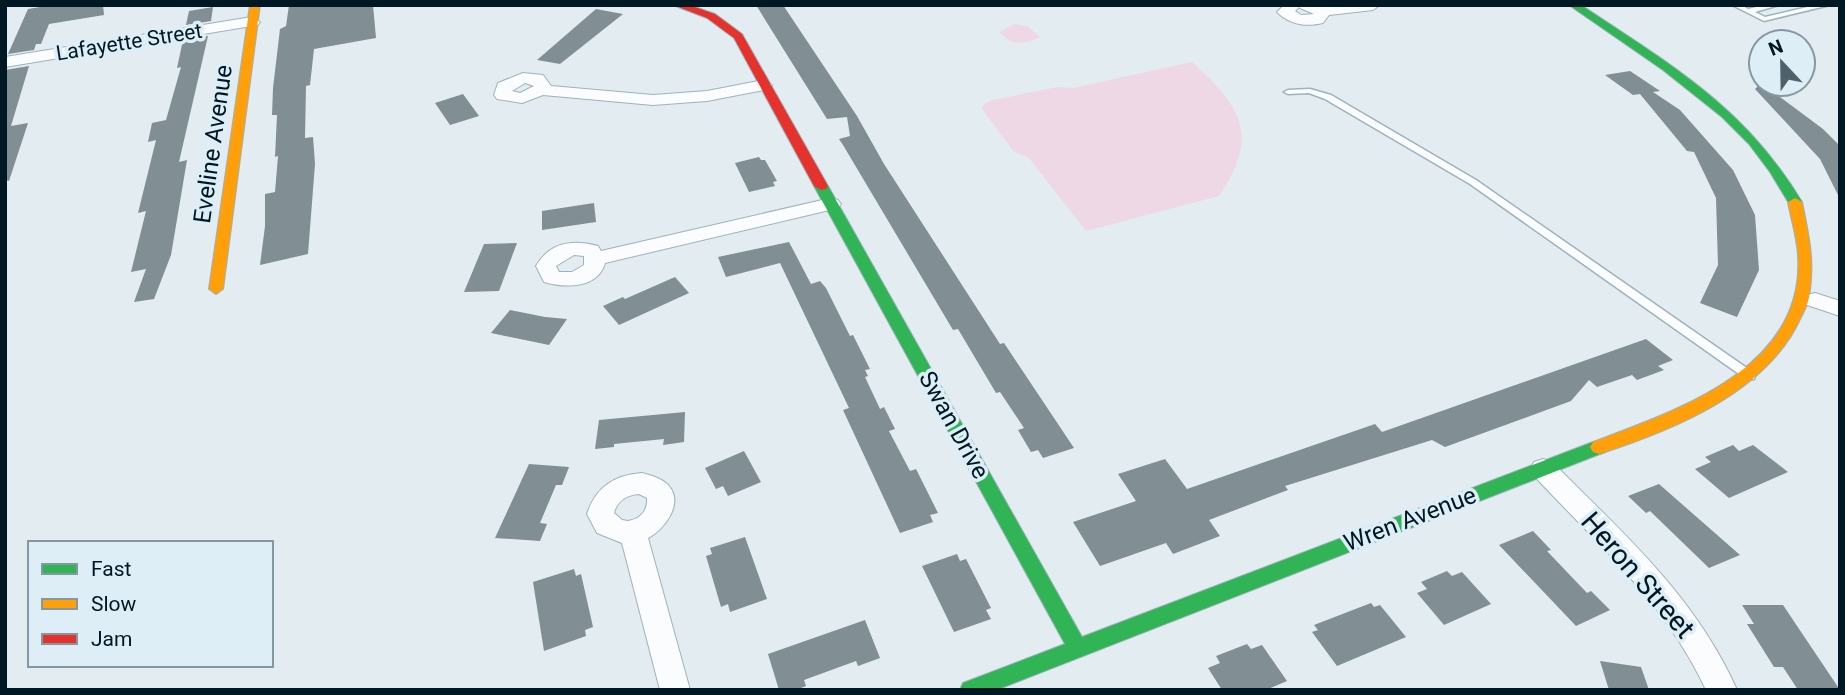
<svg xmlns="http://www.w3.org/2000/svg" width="1845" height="695" viewBox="0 0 1845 695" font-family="Roboto,sans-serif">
  <rect width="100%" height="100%" fill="#e3ecf0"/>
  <g fill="#efd8e6">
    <path d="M1014,24L1027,26L1040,37C1023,45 1012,46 999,32Z"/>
    <path d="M1192,62C1242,107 1260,136 1219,196L1086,231L1029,158L1014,152L982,109L984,104L993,100L1057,87L1073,88Z"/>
  </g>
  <g fill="#818e94">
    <polygon points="52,5 103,5 104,15 49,24 41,44 36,44 34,50 8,54 28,9"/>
    <polygon points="289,5 373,5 376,38 314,49 310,85 306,86 305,138 313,137 315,164 308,254 260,265 265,226 265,194 275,192 278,156 275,157 277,115 272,115 273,88 280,29 286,26"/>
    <polygon points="756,5 783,5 857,116 884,164 1000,344 1004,343 1074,448 1043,458 1038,450 1031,452 1018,430 1024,428 1000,392 996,393 958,329 953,330 843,145 839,139 850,136 847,117 827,119"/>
    <polygon points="213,7 211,21 186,25 189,11"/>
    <polygon points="596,9 623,14 560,64 537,60"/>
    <polygon points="208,36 179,162 187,160 171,255 154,299 134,302 146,269 131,272 146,211 138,213 156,140 148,142 152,123 166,120 181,67 177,68 183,40"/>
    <polygon points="29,66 11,126 28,123 9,181 5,180 5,70"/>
    <polygon points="1630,71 1660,91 1653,92 1680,110 1710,144 1733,170 1755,215 1759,270 1737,317 1700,303 1718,265 1716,198 1694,152 1687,151 1640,94 1633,95 1605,75"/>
    <polygon points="1761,83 1823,129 1840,146 1840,199 1820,159 1755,89"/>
    <polygon points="463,94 479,116 450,125 435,103"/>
    <polygon points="759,157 761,160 765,160 777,181 773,182 775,186 749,192 735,163"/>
    <polygon points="594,203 596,222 542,230 542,211"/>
    <polygon points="789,242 811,284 820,281 826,288 850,336 853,335 870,369 865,370 868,376 865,377 880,409 884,407 895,429 889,431 910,471 916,469 938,513 930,515 933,522 900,533 843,410 849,408 780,263 726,277 718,257"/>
    <polygon points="517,243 499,291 464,292 484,244"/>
    <polygon points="675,277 689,293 619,325 603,306 623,297 625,299"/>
    <polygon points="510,310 545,317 567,319 549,345 491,333"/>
    <polygon points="1646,339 1673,360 1658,366 1664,370 1637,380 1632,375 1597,387 1589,380 1571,401 1445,447 1432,440 1285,486 1288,490 1209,520 1220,536 1173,554 1166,543 1100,566 1073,522 1136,501 1118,474 1165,459 1187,489 1375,424 1382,432"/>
    <polygon points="685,412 684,442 663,445 664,439 614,444 614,447 595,449 599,420"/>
    <polygon points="1733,445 1739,451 1753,445 1788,472 1729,498 1695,469 1711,462 1705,457"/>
    <polygon points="744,451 761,482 728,496 723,486 716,489 705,468"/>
    <polygon points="529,464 569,467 562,485 556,485 540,523 547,524 540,541 495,538"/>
    <polygon points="1659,484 1740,555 1709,568 1650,511 1646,513 1628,496"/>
    <polygon points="1533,531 1551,550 1547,551 1587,593 1591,591 1610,610 1576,626 1499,545"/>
    <polygon points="745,537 767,599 730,612 728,604 721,607 706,556 712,554 710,548"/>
    <polygon points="957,554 960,561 966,559 991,608 986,610 991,619 954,632 922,566"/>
    <polygon points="574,569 576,576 581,574 593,627 585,630 586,636 544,651 533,582"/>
    <polygon points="1447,571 1452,576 1462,572 1491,604 1444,625 1417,593 1427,589 1421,582"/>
    <polygon points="1371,603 1374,607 1380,605 1406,637 1337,666 1312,632 1318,630 1314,625"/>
    <polygon points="1742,605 1783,605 1840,690 1798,690 1783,667 1774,667 1747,624 1754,624"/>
    <polygon points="865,620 880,658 858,666 856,661 804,680 806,686 796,690 779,690 768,654"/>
    <polygon points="1247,644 1251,649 1262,645 1287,681 1266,690 1222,690 1208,668 1220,663 1216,656"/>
    <polygon points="1600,661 1641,667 1649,690 1609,690"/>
  </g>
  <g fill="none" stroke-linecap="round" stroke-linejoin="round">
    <defs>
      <g id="lane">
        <polygon points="1732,5 1741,5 1748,9 1765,5 1779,5 1755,12 1765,17 1816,5 1830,5 1764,21"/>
        <polygon points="1310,89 1331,95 1476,180 1754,373 1755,376 1754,379 1746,379 1470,184 1325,99 1309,93 1288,94 1284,92 1288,90"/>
      </g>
      <g id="street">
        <path d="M1284,5H1380L1373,10L1329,15L1323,23C1306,27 1290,25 1277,12ZM1299,7L1300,8L1314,14L1301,15L1295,11Z"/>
        <polygon points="252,17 260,22 258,25 5,67 5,57"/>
        <path d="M523,73L543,75L551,86L653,95L707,91L764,80L772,85L764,90L707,101L653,105L543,95L522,103L497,99L494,95L498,83ZM525,83L534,86L520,93L512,91Z"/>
        <path d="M831,198L838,200L841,204L838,208L605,263C598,289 564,288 544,282L536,266C550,242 572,239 598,246L601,251ZM574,255L584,256V265L572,272H559L556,266Z"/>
        <polygon points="1815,293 1840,301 1840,316 1807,305 1804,300 1807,295"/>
        <path d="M1543,459L1552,462C1622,532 1696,597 1737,690H1706C1667,605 1597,543 1534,476L1530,469L1534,462Z"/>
        <path d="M642,473C650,475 663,479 668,485C685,503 664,530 648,538L690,690H660L622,543L597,533L587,514C596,487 614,475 642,473ZM639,494L647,498C648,511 640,519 628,521L622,520L614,513C617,501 627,495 639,494Z"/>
      </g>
      <g id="fast">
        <path d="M1569,5H1581C1671,65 1745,107 1802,202L1800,205H1790L1770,172L1749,144L1722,117L1663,70Z"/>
        <polygon points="821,182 828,186 1082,637 1593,442 1605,442 1608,447 1605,452 996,690 960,690 963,683 1065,644 814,186"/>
      </g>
      <g id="slow">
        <polygon points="250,5 260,5 223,289 216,294 209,289"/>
        <path d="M1795,198L1802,202C1809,236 1815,263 1809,297C1808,304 1804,311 1801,317C1768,392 1673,430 1599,454L1593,452L1590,447L1593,442C1678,410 1806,368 1798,255C1797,237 1791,219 1788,202Z"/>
      </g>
      <polygon id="jam" points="673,5 689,5 715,14 742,34 828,186 826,189 821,190 814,186 734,38 707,18"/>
    </defs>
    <use href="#lane" stroke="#9db3bc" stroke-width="3"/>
    <use href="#street" stroke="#9db3bc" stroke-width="2"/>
    <use href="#fast" stroke="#9db3bc" stroke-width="2"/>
    <use href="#slow" stroke="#9db3bc" stroke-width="2"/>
    <use href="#jam" stroke="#9db3bc" stroke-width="2"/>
    <use href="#lane" fill="#fbfcfd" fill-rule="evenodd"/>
    <use href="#street" fill="#fbfcfd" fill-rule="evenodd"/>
    <use href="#fast" fill="#30b455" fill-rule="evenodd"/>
    <use href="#slow" fill="#ff9f0a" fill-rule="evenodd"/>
    <use href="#jam" fill="#e5322d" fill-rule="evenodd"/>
  </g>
  <g text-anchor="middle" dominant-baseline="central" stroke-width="7" stroke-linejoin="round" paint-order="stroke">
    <g font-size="21" fill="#001824" stroke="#ddeef6">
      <text transform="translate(129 42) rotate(-9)">Lafayette Street</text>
    </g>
    <g font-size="24" fill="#001824" stroke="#ddeef6">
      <text transform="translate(213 144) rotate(-82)">Eveline Avenue</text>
      <text transform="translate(954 425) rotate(61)">Swan Drive</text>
      <text transform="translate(1410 519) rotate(-21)">Wren Avenue</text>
    </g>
    <g font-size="28" fill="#001824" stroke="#ddeef6">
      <text transform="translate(1638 575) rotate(49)">Heron Street</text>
    </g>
  </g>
  <rect width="1845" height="695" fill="none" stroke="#001824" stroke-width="14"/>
  <rect x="28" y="541" width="245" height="126" fill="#ddeef6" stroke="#8598a2" stroke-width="2"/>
  <rect x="42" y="564" width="35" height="10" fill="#30b455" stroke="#8598a2" stroke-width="2"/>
  <text x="91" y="576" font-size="21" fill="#001824">Fast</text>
  <rect x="42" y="599" width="35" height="10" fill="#ff9f0a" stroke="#8598a2" stroke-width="2"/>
  <text x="91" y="611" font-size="21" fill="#001824">Slow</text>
  <rect x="42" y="634" width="35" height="10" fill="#e5322d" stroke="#8598a2" stroke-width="2"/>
  <text x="91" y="646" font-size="21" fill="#001824">Jam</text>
  <g transform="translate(1782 63) rotate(338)"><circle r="33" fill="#ddeef6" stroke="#8598a2" stroke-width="2"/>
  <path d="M0-5L12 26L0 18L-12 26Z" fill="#4f626b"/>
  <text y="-10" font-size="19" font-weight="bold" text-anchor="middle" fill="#001824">N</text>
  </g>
</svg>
